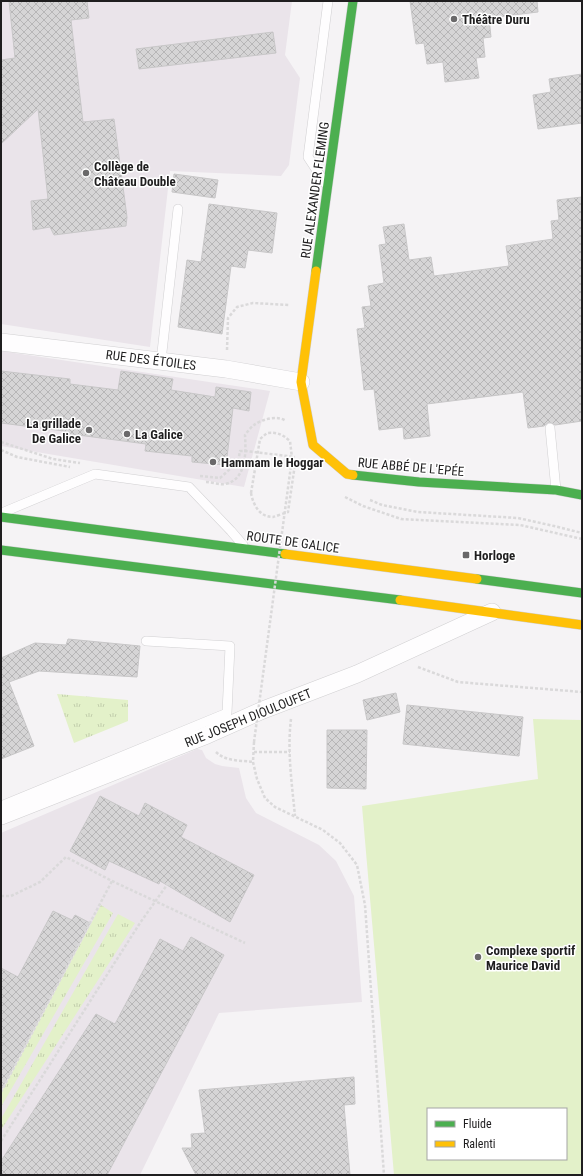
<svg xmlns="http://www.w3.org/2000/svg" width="583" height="1176" viewBox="0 0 583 1176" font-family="'Roboto Condensed',sans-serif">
  <defs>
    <pattern id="grass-tufts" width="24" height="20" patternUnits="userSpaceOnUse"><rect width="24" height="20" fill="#e3f1c9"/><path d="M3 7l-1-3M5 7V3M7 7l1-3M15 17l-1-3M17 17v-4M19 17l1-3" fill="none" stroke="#c2ceac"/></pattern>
    <pattern id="building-cross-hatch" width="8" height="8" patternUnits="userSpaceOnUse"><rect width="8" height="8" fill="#d6d5d6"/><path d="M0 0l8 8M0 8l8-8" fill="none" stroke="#b7b6b7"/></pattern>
  </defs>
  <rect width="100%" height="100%" fill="#f5f3f5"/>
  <g fill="#eae4ea">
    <polygon points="1,1 292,1 285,55 300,78 289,165 281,176 170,171 150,347 1,324"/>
    <polygon points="1,351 270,391 244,487 1,446"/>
    <polygon points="197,749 202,750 206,758 215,764 222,766 239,768 246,798 256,813 319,845 336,861 354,896 362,1002 219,1013 140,1175 1,1175 1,833"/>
  </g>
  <g fill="url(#grass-tufts)">
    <polygon points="57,694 128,700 128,721 74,743"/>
    <polygon points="101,905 113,913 1,1107 1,1093"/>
    <polygon points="118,914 135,923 1,1130 1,1119"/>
  </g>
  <path fill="#e3f1c9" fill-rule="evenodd" d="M533,719L582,720V1175H394L362,806L538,779ZM428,1109H566V1159H428Z"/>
  <g fill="url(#building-cross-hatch)" stroke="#c8c7c8">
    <polygon points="9,1 87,1 89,18 71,20 83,122 114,119 127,217 126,226 54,235 50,227 33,230 31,201 48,199 38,109 1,144 1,60 15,58"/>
    <polygon points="410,1 537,1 538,12 489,18 491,37 483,38 485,57 476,58 479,78 445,82 443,62 427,64 424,43 416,44"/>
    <polygon points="273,32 276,53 139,69 136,49"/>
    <polygon points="582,74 582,123 538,129 533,95 551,92 549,79"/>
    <polygon points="174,174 218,180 215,198 172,192"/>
    <polygon points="582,197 582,421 555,425 549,422 544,426 528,428 523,392 427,404 430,436 404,439 403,427 379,430 374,389 364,390 357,329 365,328 362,307 371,306 368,286 384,283 379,245 386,244 383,227 404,224 409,260 431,257 434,276 509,266 506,246 553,239 551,221 559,220 557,200"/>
    <polygon points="209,204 277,213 272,253 248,250 245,268 231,266 222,334 178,327 187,260 201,262"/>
    <polygon points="1,371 70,379 70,384 118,390 121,371 173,379 171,390 215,397 216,387 251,392 249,411 233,408 226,465 192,462 192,456 145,451 146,444 63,433 64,431 1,423"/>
    <polygon points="68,639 140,646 137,677 39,671 9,682 34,746 1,759 1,658 35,643 66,645"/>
    <polygon points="396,693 400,712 367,720 363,700"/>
    <polygon points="407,705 523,717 519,756 403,744"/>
    <polygon points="327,730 367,730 366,789 327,788"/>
    <polygon points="100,796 139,816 145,803 187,825 181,837 254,875 230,922 160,881 159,884 109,861 105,870 70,851"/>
    <polygon points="53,911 72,920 75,915 90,923 1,1090 1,968 18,977"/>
    <polygon points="191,937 224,955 107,1175 1,1175 1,1161 96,1014 115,1024 160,939 183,951"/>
    <polygon points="354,1077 355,1104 344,1105 350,1175 196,1175 182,1148 192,1148 191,1134 205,1133 199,1090"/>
  </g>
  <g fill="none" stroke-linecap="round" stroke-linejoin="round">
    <defs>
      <g id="lane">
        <polyline points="325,183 308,157 328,1"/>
        <polyline points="161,361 178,209"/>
        <polyline points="550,428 556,490"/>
        <polyline points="4,512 95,474 189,487 231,531 243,545"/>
        <polyline points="1,806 227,713 230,646 146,641"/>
      </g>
      <g id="street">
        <polyline points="1,342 226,369 301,382"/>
        <polyline points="1,816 207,735 263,710 357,674 492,612"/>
      </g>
      <g id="fast">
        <polyline points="316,271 353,1"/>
        <polyline points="353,475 419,482 556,490 582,495"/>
        <polyline points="1,517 285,554"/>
        <polyline points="1,550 400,600"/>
        <polyline points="477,579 582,593"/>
      </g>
      <g id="slow">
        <polyline points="316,271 301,382 313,445 347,474 353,475"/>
        <polyline points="285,554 477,579"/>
        <polyline points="400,600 582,625"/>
      </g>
    </defs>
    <use href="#lane" stroke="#d1d0d2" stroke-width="10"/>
    <use href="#street" stroke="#d1d0d2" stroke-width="18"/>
    <use href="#fast" stroke="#d1d0d2" stroke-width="10"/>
    <use href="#slow" stroke="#d1d0d2" stroke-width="10"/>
    <g stroke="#dad9da" stroke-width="2.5" stroke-dasharray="3 2" stroke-linecap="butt">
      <polyline points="227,350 228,318 237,307 253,303 289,305"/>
      <polyline points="1,442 53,459 80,463"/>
      <polyline points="1,450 17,457 70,467"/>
      <polyline points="200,476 220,478 238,462 240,451 246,451 295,457"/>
      <path d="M206,482C212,482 219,485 225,484C247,480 246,451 245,435C248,431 251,427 254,425C262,419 278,415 286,421"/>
      <path d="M251,493C253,504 259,517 273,517C277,516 284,513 288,512L295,464L297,460"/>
      <polyline points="345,497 363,506 401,519 520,525 582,539"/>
      <polyline points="370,500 382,505 418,512 518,518 554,526 582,533"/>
      <polyline points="418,667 458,682 582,692"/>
      <path d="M291,719C287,751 292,784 295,816"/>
      <polyline points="254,742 253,762 257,779 265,798 275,807 323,830 340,843 357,865 365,905 384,1175"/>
      <path d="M216,752C226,762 241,760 253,762"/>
      <polyline points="254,752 290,752"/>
      <polyline points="1,896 11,896 40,882 66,857 112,881 245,943"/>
      <polyline points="1,1092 112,881"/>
      <polyline points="1,1141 140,923 169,882"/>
    </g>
    <use href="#lane" stroke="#fefdfe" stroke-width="9"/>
    <use href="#street" stroke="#fefdfe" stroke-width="17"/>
    <use href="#fast" stroke="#4caf50" stroke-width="9"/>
    <use href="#slow" stroke="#ffc107" stroke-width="9"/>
    <path stroke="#dad9da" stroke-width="2.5" stroke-dasharray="3 2" stroke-linecap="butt" d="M251,493L260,439L267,433C277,432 282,434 290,441L292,458L254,742"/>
  </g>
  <g fill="#6a696a" stroke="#fff" stroke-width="1.5">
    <circle cx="454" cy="19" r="4"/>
    <circle cx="86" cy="173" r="4"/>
    <circle cx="89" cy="430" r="4"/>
    <circle cx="127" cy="434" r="4"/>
    <circle cx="213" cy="462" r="4"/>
    <rect x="462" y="551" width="8" height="8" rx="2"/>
    <circle cx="478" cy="957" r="4"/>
  </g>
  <g text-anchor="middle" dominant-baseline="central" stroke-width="3" stroke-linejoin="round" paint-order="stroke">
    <g font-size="13" font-weight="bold" fill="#1f1e1f" stroke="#fff" text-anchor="start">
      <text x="462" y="19">Théâtre Duru</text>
      <text x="94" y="166">Collège de<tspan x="94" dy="15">Château Double</tspan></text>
      <text x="81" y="423" text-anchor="end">La grillade<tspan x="81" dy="15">De Galice</tspan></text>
      <text x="135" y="434">La Galice</text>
      <text x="221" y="462">Hammam le Hoggar</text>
      <text x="474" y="555">Horloge</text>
      <text x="486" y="950">Complexe sportif<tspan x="486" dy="15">Maurice David</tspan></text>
    </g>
    <g font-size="13" fill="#1f1e1f" stroke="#fff">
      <text transform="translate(315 190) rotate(-82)">RUE ALEXANDER FLEMING</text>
      <text transform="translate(151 360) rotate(7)">RUE DES ÉTOILES</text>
      <text transform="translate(411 467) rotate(5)">RUE ABBÉ DE L'EPÉE</text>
      <text transform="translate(293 542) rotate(8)">ROUTE DE GALICE</text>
      <text transform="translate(248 718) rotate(-22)">RUE JOSEPH DIOULOUFET</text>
    </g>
  </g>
  <rect width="583" height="1176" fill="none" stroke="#1f1e1f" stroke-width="4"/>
  <rect x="427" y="1108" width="140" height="52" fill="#ffffff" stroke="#a5a5a5"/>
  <rect x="435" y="1121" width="20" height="6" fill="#4caf50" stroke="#a5a5a5"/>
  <text x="463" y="1128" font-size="12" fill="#1f1e1f">Fluide</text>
  <rect x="435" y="1141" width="20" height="6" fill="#ffc107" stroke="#a5a5a5"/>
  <text x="463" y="1148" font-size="12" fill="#1f1e1f">Ralenti</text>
</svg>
